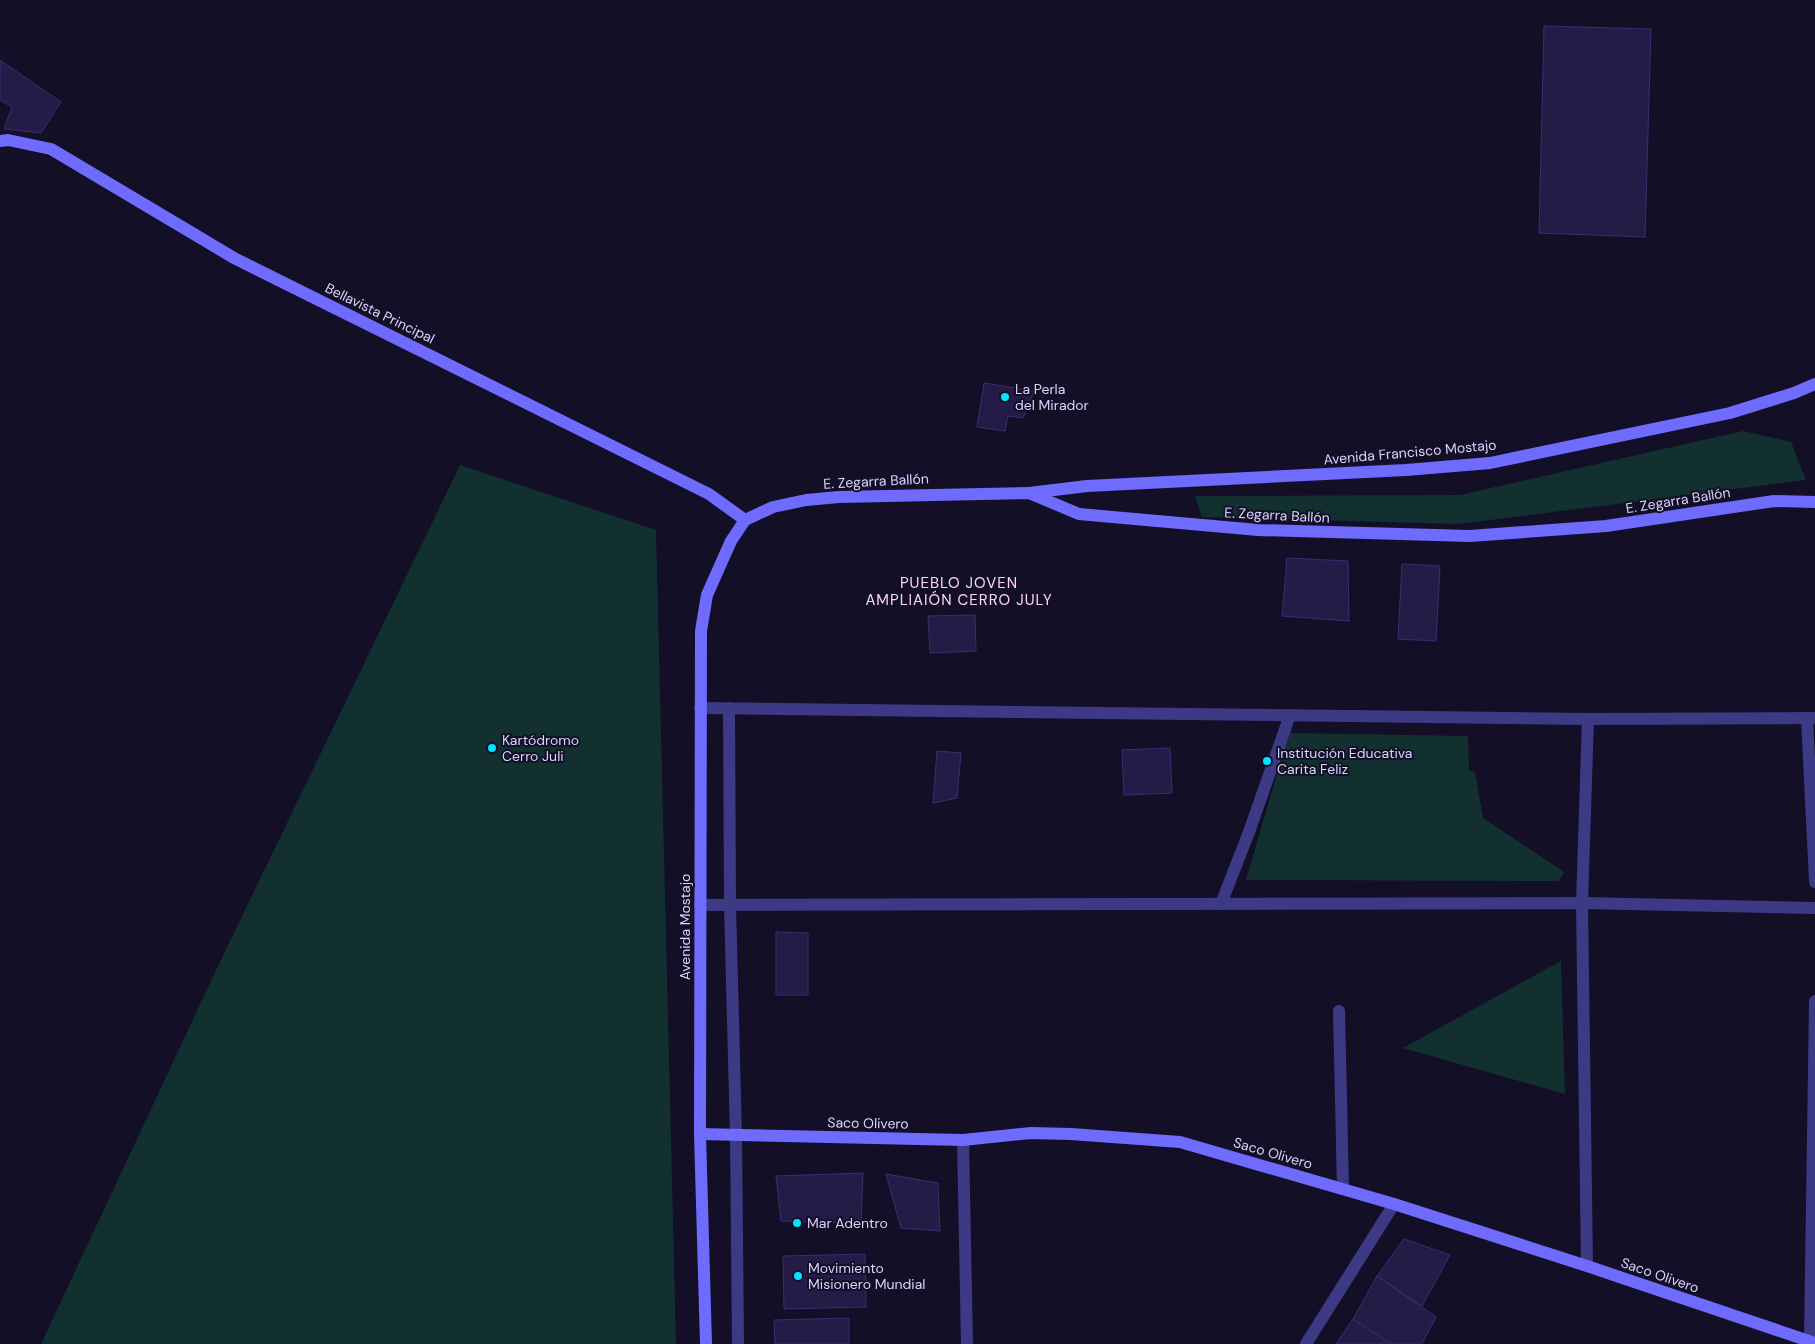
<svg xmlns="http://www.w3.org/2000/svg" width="1815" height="1344" viewBox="0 0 1815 1344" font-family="'DM Sans',sans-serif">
  <rect width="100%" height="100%" fill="#130f26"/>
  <g fill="#12302f">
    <polygon points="1743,431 1791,442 1806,480 1458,524 1202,517 1195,496 1460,495"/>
    <polygon points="460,465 656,530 676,1344 41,1344 218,966"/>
    <polygon points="1289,733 1468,736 1469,770 1475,772 1483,818 1564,872 1559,881 1246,880"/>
    <polygon points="1561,961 1565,1094 1403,1048"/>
  </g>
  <g fill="#241b47" stroke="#3b2d73">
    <polygon points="1544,26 1651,29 1645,237 1539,233"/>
    <polygon points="0,60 61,102 41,133 4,129 12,107 0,100"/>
    <polygon points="984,383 1034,391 1023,418 1008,416 1005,431 977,427"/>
    <polygon points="1287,558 1348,561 1349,621 1282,616"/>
    <polygon points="1402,564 1440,566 1436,641 1398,639"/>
    <polygon points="975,615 976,651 930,653 928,616"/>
    <polygon points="1170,748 1172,793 1124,795 1122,750"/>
    <polygon points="937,751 961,753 957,798 933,803"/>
    <polygon points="776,932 808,933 808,995 776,995"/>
    <polygon points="863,1173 861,1224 781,1221 776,1176"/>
    <polygon points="886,1174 938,1183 940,1231 901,1228"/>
    <polygon points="1404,1239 1450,1255 1422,1306 1377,1276"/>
    <polygon points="865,1254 866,1307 784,1309 783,1256"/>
    <polygon points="1377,1276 1436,1317 1422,1344 1390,1344 1353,1319"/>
    <polygon points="849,1318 849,1344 775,1344 774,1320"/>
    <polygon points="1353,1319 1391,1344 1336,1344"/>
  </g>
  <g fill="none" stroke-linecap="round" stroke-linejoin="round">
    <polyline stroke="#3d3a85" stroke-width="12" points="1339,1011 1343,1189"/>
    <g stroke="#3d3a85" stroke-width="12">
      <polyline points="700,708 1588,719 1815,718"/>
      <polyline points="729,708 730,905 736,1135 738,1344"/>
      <polyline points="1807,718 1815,882"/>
      <polyline points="1221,904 1249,832 1290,715"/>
      <polyline points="700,905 1582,903 1815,908"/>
      <polyline points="963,1140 967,1344"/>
      <polyline points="1587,1266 1582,903 1588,719"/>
      <polyline points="1810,1342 1815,1001"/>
      <polyline points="1306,1344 1394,1204"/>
    </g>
    <g stroke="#6f6bff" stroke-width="12">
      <polyline points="0,141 8,140 51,149 234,258 709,494 745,520"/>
      <polyline points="1029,493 1087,486 1406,470 1490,463 1730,413 1794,393 1815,384"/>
      <polyline points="745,520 773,507 806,500 839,497 1029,493 1079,514 1258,530 1470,536 1606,526 1774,501 1815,502"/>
      <polyline points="700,1134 963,1140 1031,1133 1071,1134 1180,1142 1394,1204 1587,1266 1815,1343"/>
      <polyline points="706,1344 700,1134 701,631 707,595 731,541 745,520"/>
    </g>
  </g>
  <g fill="#00e5ff" stroke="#130f26" stroke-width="2">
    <circle cx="1005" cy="397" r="5"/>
    <circle cx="492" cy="748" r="5"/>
    <circle cx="1267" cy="761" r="5"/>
    <circle cx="797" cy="1223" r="5"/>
    <circle cx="798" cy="1276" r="5"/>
  </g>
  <g text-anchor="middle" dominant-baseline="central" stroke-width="4" stroke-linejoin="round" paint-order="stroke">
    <g font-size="14" fill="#d9d4ff" stroke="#130f26">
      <text transform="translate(380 313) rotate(26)">Bellavista Principal</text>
      <text transform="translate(1410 452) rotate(-5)">Avenida Francisco Mostajo</text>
      <text transform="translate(876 481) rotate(-3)">E. Zegarra Ballón</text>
      <text transform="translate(1678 500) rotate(-9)">E. Zegarra Ballón</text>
      <text transform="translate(1277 515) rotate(3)">E. Zegarra Ballón</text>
      <text transform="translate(685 927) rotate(-90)">Avenida Mostajo</text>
      <text transform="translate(868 1123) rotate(1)">Saco Olivero</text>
      <text transform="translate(1273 1153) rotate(16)">Saco Olivero</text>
      <text transform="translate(1660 1275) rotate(19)">Saco Olivero</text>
    </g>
    <g font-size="14" fill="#d9d4ff" stroke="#130f26" text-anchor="start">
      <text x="1015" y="389">La Perla<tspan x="1015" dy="16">del Mirador</tspan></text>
      <text x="502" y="740">Kartódromo<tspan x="502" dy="16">Cerro Juli</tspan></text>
      <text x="1277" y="753">Institución Educativa<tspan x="1277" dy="16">Carita Feliz</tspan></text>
      <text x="807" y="1223">Mar Adentro</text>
      <text x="808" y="1268">Movimiento<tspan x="808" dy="16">Misionero Mundial</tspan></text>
    </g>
    <g font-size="15" letter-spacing="1" fill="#ffd6f0" stroke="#130f26">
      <text x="959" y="583">PUEBLO JOVEN<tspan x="959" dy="17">AMPLIAIÓN CERRO JULY</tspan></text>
    </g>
  </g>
</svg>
